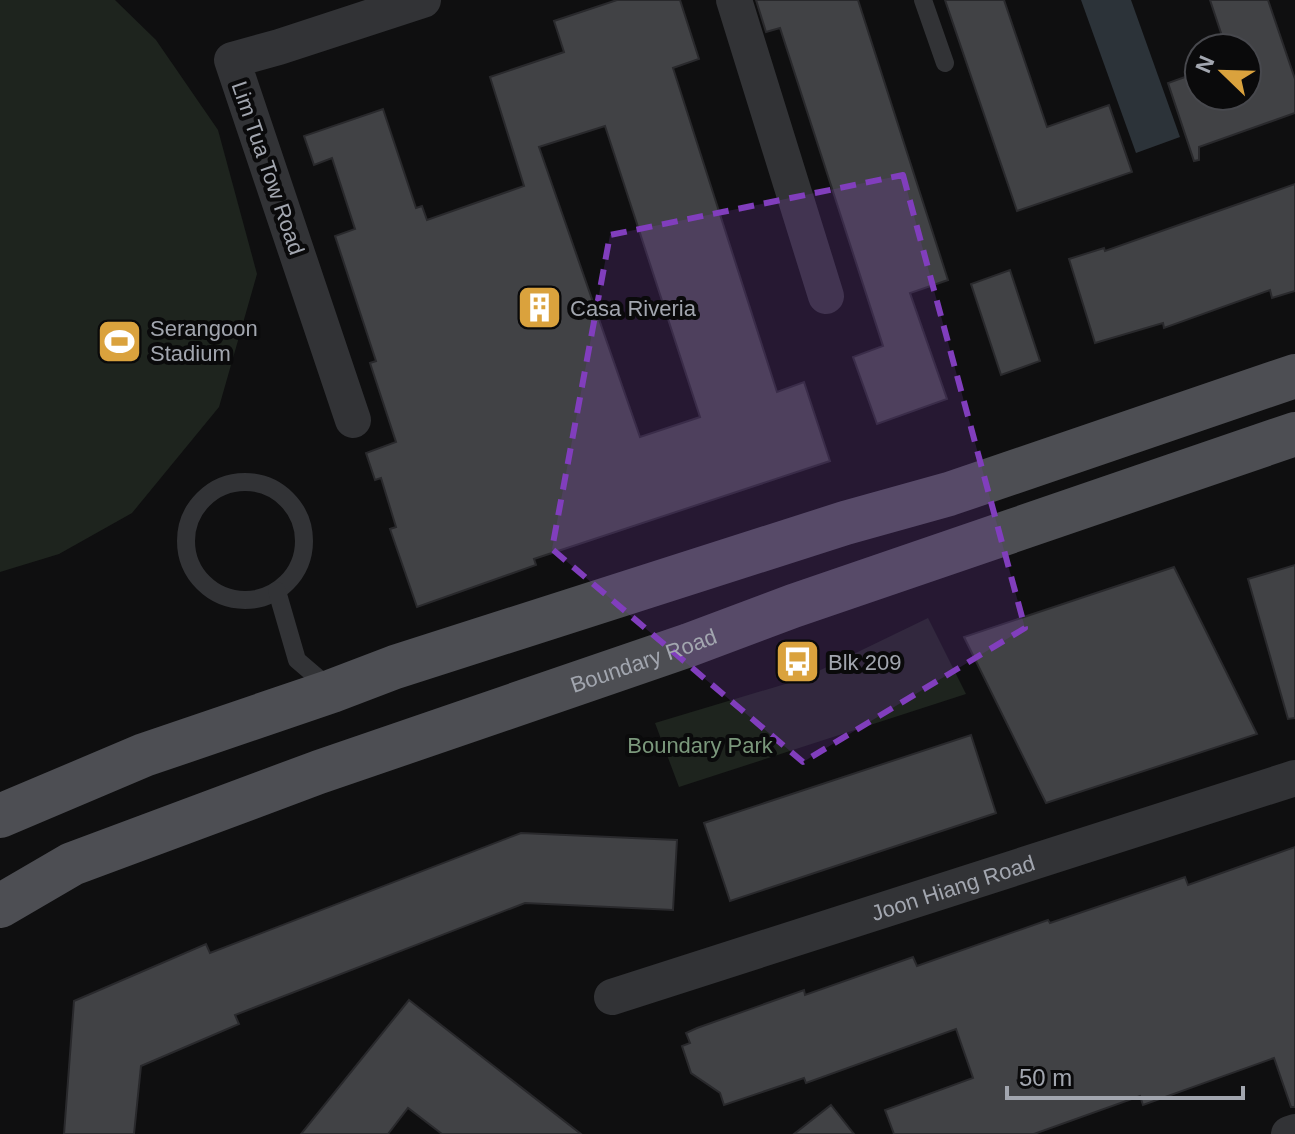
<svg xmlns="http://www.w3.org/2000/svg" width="1295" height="1134" viewBox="0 0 1295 1134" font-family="Arial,sans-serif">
  <rect width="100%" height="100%" fill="#0f0f10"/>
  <g fill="#1e241e">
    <polygon points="0,0 115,0 156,40 218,130 257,274 219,407 132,513 59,554 0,572"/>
    <polygon points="928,618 966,694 679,787 655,723 802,679"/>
  </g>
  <polygon fill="#2c3339" points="1081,0 1131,0 1180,137 1136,153"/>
  <g fill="#414245" stroke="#29292c" stroke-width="2" fill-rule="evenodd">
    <path d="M617,0H680L699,59L673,68L777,392L804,382L830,461L534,559L536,565L417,607L390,529L396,527L381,478L375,480L366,453L396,442L370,363L376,361L335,236L355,229L332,158L314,165L304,136L383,109L416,208L422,206L427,220L524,186L490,77L564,52L554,21ZM605,126L700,417L640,437L539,147Z"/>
    <polygon points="756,0 858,0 948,280 910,293 947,399 877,424 853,357 883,346 780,28 766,32"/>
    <polygon points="945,0 1004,0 1047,127 1109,105 1132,172 1017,211"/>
    <polygon points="1210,0 1268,0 1295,79 1295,113 1199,147 1199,160 1194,161 1168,83 1199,72 1199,96 1247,96 1247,48 1226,48"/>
    <polygon points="1295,184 1295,291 1272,298 1270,290 1164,328 1163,323 1095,343 1069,259 1104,248 1105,251"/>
    <polygon points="1010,270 1040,361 1001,375 971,284"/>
    <polygon points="1295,565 1295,718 1288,719 1248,579"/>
    <polygon points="1174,567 1257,734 1046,803 964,637"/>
    <polygon points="971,735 996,813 730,901 704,823"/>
    <polygon points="521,833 677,840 673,910 525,903 235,1015 239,1024 141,1066 134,1134 64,1134 74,1001 206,944 210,953"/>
    <polygon points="1295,847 1295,1107 1291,1107 1274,1058 1143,1105 1140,1096 1034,1134 894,1134 885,1110 973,1078 956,1029 806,1083 804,1078 724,1105 720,1093 691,1073 682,1046 690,1043 686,1033 697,1028 804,990 805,995 913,957 917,966 1048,920 1050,923 1185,877 1188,885"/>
    <polygon points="409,1000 581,1134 442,1134 408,1108 388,1134 301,1134"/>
    <polygon points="831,1105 854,1134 794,1134"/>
  </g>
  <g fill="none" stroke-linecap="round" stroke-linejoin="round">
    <g stroke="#323336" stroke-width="18">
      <polyline points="923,0 945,63"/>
      <circle cx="245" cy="541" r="59"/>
      <polyline points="277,591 297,660 332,690"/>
    </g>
    <g stroke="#323336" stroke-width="36">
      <polyline points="734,0 826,296"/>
      <polyline points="353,420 232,60 279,47 423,0"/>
      <path id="s1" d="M612,997L1295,778"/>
      <polyline points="1289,1134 1295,1132"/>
    </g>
    <g stroke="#4d4e53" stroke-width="44">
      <polyline points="0,816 144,755 332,691 395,667 845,523 949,494 1295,376"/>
      <path id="s2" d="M0,906L72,864L319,772L689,645L793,606L1295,434"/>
    </g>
  </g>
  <path fill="#813ebd" fill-opacity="0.2" stroke="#813ebd" stroke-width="6" stroke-dasharray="16 10" stroke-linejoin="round" d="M903,175L1025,628L803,762L552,549L610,235Z"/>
  <defs>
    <symbol id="building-square" viewBox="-11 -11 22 22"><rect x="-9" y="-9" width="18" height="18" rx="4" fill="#daa23d" stroke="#0a0a0b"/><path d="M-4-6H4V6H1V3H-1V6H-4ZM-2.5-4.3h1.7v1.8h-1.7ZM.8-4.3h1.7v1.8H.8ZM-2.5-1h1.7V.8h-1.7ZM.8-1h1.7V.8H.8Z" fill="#fff"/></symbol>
    <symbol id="stadium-square" viewBox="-11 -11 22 22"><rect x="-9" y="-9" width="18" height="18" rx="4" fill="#daa23d" stroke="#0a0a0b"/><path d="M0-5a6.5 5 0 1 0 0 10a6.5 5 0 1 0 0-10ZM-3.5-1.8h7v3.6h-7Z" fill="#fff"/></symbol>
    <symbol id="bus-square" viewBox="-11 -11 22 22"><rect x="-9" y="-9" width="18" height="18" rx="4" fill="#daa23d" stroke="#0a0a0b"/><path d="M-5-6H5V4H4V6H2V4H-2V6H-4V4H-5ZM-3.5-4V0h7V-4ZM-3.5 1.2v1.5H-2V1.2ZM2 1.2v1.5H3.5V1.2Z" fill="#fff"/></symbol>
  </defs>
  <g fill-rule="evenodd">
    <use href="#building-square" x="514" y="282" width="51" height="51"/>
    <use href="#stadium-square" x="94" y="316" width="51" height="51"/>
    <use href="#bus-square" x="772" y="636" width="51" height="51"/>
  </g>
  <g text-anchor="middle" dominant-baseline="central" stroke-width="8" stroke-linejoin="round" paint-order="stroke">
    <g font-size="22" fill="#a2a6af" stroke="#0a0a0b">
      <text transform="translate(268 168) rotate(71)">Lim Tua Tow Road</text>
      <text stroke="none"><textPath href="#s2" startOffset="690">Boundary Road</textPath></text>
      <text stroke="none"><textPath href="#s1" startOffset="358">Joon Hiang Road</textPath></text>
    </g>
    <g font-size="22" fill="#a2a6af" stroke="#0a0a0b" text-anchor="start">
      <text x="570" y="308">Casa Riveria</text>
      <text x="150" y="328">Serangoon<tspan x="150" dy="25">Stadium</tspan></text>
      <text x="828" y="662">Blk 209</text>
    </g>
    <g font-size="22" fill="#7b987c" stroke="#0a0a0b">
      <text x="700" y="745">Boundary Park</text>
    </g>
  </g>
  <g transform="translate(1223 72) rotate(293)"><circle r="38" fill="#0a0a0b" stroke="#47484d" stroke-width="2"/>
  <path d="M0-6L14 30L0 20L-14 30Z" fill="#daa23d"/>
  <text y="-12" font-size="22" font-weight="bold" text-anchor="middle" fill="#a2a6af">N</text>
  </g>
  <path d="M1007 1086v12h236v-12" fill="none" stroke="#a2a6af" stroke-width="4"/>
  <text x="1019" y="1086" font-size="24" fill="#a2a6af" stroke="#0a0a0b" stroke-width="6" paint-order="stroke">50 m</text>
</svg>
